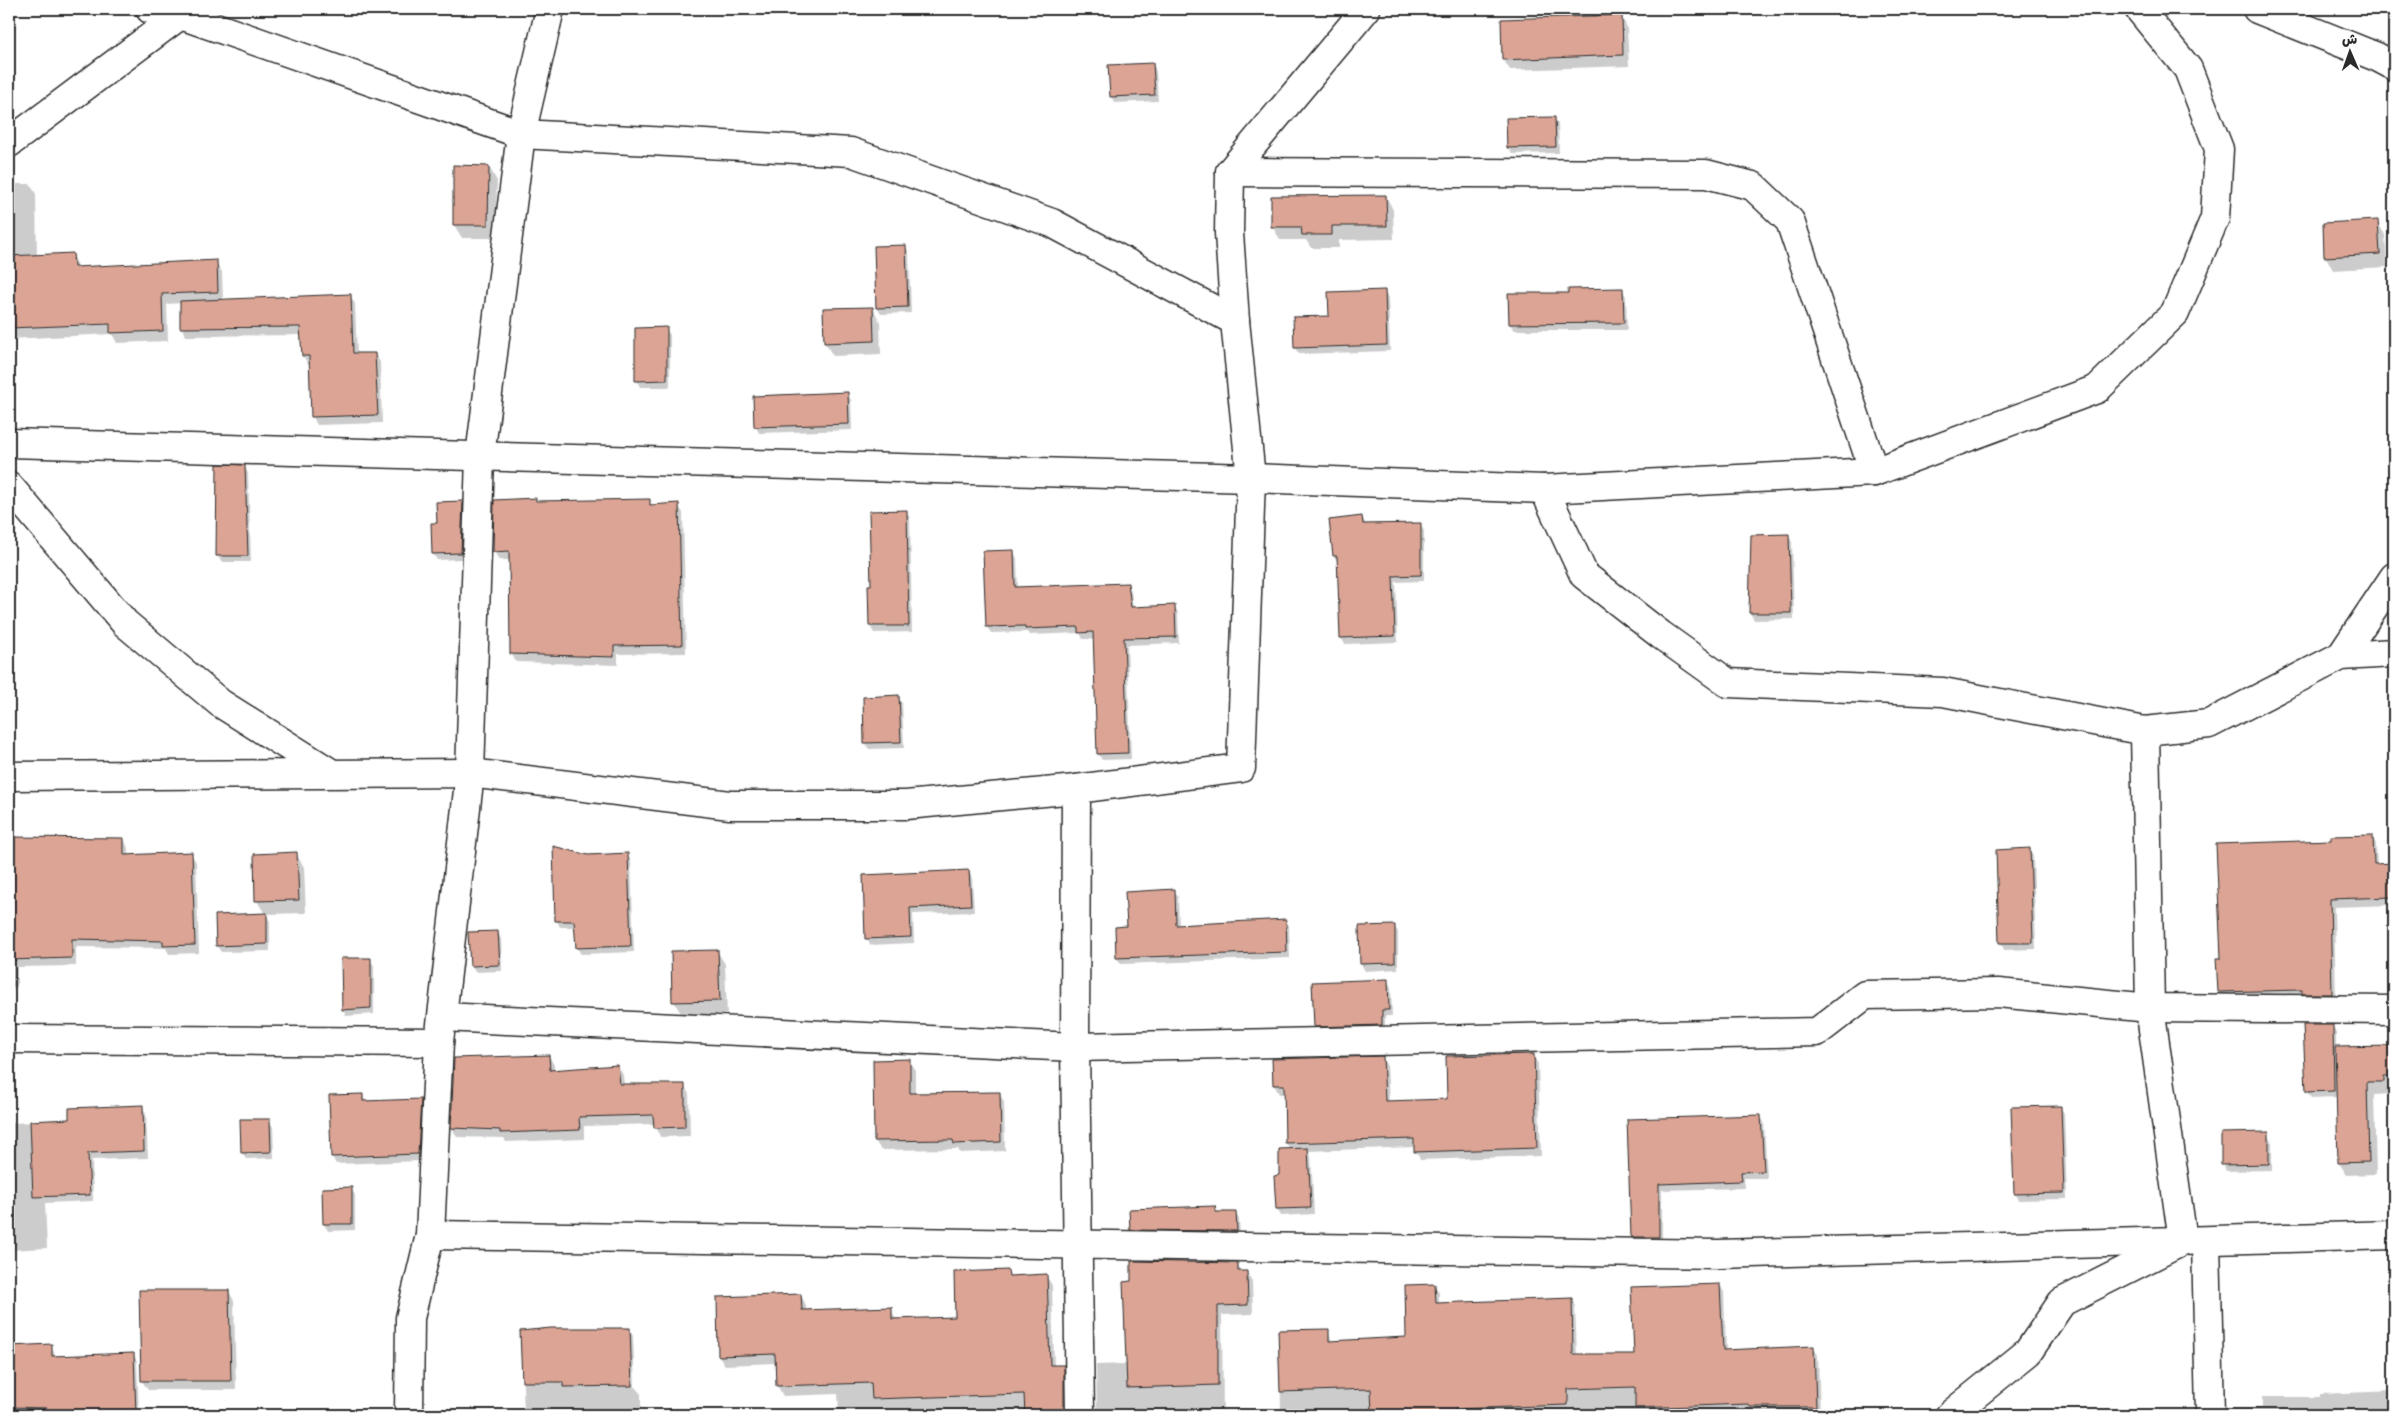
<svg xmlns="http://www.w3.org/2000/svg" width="2403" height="1424" viewBox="0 0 2403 1424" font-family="Dekko,'Playpen Sans Arabic',sans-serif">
  <rect width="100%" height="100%" fill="#fff"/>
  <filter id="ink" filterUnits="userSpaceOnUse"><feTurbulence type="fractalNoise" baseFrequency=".02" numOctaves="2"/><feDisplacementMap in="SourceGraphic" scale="10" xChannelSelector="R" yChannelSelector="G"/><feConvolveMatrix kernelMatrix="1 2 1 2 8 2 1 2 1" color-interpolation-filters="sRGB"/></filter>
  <g filter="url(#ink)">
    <g fill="#0003">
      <polygon points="1000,9 1032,9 1032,11 1002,12"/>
      <polygon points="1621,16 1627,27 1629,66 1510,70 1503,59"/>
      <polygon points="1153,64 1156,71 1158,101 1115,103 1111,96"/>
      <polygon points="1554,118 1558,124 1559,153 1512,154 1508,147"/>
      <polygon points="489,167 497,181 495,238 462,238 454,225"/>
      <polygon points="9,184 30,184 36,194 37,256 73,255 79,268 216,262 222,272 223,300 350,295 355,304 357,355 375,354 380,362 382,423 317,425 313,417 310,364 308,364 303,356 302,335 186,336 182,328 181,303 167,304 168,341 117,343 112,334 9,339"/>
      <polygon points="1386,196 1393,210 1394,239 1339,240 1339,248 1311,248 1306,240 1280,240 1273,227"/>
      <polygon points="2377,221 2385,235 2387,267 2333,270 2326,257"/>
      <polygon points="905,246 909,252 911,313 881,314 877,308 875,247"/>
      <polygon points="1622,290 1626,296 1627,330 1514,330 1510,324 1570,294"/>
      <polygon points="1384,291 1388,298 1390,351 1299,354 1295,348 1331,317"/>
      <polygon points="873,308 880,322 881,354 833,356 825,343"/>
      <polygon points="666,329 670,335 670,387 640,387 637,381"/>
      <polygon points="848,394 851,400 852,430 759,433 756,427"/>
      <polygon points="219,466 244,466 248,473 251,562 221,562 218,556"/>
      <polygon points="535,499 537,503 649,501 652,506 678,505 683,513 686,653 618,654 618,665 516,662 511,653 510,560 499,560 494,552"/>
      <polygon points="462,502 466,508 464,559 437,560 433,554 438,524"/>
      <polygon points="906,512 910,518 912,632 874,633 870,626 869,587 872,586"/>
      <polygon points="1362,517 1366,525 1420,524 1424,531 1424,581 1396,582 1398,642 1345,644 1341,638 1338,563 1334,556"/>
      <polygon points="1788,535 1792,542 1794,619 1754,620 1750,613 1750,564 1753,564"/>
      <polygon points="1013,551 1017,558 1018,589 1127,585 1131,591 1133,608 1175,607 1178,613 1179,643 1127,645 1131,759 1102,760 1098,754 1094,639 1083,639 1080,633 1030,635 1028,632 991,633 987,627"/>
      <polygon points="898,697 902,703 904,748 869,749 865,743"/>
      <polygon points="2372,836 2376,844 2377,865 2394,865 2394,992 2393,905 2334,907 2336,1001 2224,999 2219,991 2223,959 2333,842"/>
      <polygon points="9,838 124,839 128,848 128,856 191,854 196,862 199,953 169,954 166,948 76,947 76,966 17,967 17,987 9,988"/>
      <polygon points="2029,849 2033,856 2036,949 2004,950 2001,943 1997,851"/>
      <polygon points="296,854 304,867 306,913 266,914 270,921 270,951 221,952 217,946 265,914 257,901"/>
      <polygon points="627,855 631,861 634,952 581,954 577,948 576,927 560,927 557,921 587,856"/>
      <polygon points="969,871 972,878 974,912 913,914 914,943 870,945 867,938 865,876"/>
      <polygon points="1174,890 1178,897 1179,926 1285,920 1289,926 1290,958 1121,964 1117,958 1128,927"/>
      <polygon points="1394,926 1398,932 1398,969 1365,971 1361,964 1360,927"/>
      <polygon points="498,932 501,939 502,971 475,972 471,966"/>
      <polygon points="717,951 725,964 727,1014 682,1015 674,1002"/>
      <polygon points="370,959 374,966 374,1014 346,1016 343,1009"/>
      <polygon points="1387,980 1391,987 1392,1016 1385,1016 1385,1031 1319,1033 1315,1026"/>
      <polygon points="2332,1026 2336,1033 2336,1048 2394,1047 2394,1088 2391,1088 2391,1094 2374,1095 2376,1174 2347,1175 2339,1163 2338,1097 2311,1098 2307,1092"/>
      <polygon points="1533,1055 1538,1064 1541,1156 1420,1160 1415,1147 1308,1151 1311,1156 1314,1214 1281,1216 1277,1209 1275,1177 1281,1176 1290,1150 1286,1143 1286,1094 1279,1094 1274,1085 1382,1058 1387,1066 1389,1102 1448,1100"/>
      <polygon points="549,1056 554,1065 554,1071 618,1066 623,1075 624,1086 684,1085 689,1094 690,1136 660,1137 655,1124 584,1126 584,1139 506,1142 504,1138 457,1137 452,1128 455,1060"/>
      <polygon points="909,1061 915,1070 915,1094 999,1093 1004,1102 1005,1151 960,1153 958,1149 881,1150 875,1141"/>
      <polygon points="362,1095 366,1102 420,1101 424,1107 421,1161 336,1164 332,1157 330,1097"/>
      <polygon points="142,1106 146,1114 148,1158 92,1160 93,1201 45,1203 47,1248 9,1250 9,1123 70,1121"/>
      <polygon points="2060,1107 2064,1113 2067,1199 2019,1200 2015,1193"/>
      <polygon points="1760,1116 1764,1122 1767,1178 1744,1178 1745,1188 1662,1190 1662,1244 1636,1243 1633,1237 1628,1121"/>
      <polygon points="269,1120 273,1127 274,1158 246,1159 242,1152"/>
      <polygon points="2268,1134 2272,1140 2272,1170 2226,1171 2223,1164"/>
      <polygon points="351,1188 355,1195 355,1230 328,1231 324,1224 323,1189"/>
      <polygon points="1215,1207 1218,1213 1235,1213 1239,1219 1240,1237 1135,1236 1131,1229"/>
      <polygon points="1237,1264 1242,1272 1246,1272 1252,1281 1253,1314 1222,1315 1223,1415 1097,1415 1096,1365 1127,1364"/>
      <polygon points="1008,1272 1011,1277 1046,1276 1052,1285 1054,1366 1063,1366 1068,1375 1069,1415 839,1415 838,1394 783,1396 778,1387 777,1363 725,1365 719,1356 801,1295 806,1305 806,1311 891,1309 896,1320 956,1318"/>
      <polygon points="1434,1285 1439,1292 1439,1304 1571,1299 1575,1306 1577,1356 1635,1355 1720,1285 1724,1292 1726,1351 1814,1348 1818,1355 1820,1415 1546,1415 1546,1413 1468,1415 1281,1415 1280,1331 1328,1330 1332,1342 1407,1338"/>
      <polygon points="229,1291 234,1301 236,1390 148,1390 142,1381"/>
      <polygon points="630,1329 633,1336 635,1387 641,1394 641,1415 524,1415 521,1332"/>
      <polygon points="51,1346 56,1357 133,1354 137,1361 139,1415 9,1415 9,1347"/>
      <polygon points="2394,1391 2394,1415 2229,1415 2229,1409 2262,1408 2262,1397 2320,1397 2320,1394"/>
    </g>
    <g fill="#dba494" stroke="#2b2b2b">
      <polygon points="1622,15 1623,55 1502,60 1501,19"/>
      <polygon points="1153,63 1155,95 1110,97 1108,65"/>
      <polygon points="1555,117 1556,147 1507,148 1506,118"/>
      <polygon points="453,165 489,166 488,225 453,225"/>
      <polygon points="1386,195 1387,226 1332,226 1332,235 1302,235 1301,227 1271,227 1271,196"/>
      <polygon points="2378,220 2380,254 2324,257 2323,223"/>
      <polygon points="906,245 908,307 876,308 874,246"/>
      <polygon points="73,253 74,267 217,260 218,292 162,294 163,331 110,333 110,324 9,328 9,256"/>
      <polygon points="1623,288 1624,323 1509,324 1508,293 1568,293 1568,289"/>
      <polygon points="1385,290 1387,345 1294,348 1293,317 1329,316 1328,292"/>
      <polygon points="351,294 353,353 375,353 378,415 311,417 309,356 302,356 300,327 180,328 180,301"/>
      <polygon points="873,307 874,341 824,343 823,308"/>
      <polygon points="667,327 667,380 635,381 635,328"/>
      <polygon points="848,392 849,424 754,427 753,396"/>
      <polygon points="217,464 245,465 248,556 216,556"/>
      <polygon points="536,498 536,501 650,499 650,505 679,503 682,645 614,646 614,657 510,654 509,551 493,552 494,500"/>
      <polygon points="463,501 461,553 432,554 431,523 437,523 436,502"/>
      <polygon points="907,510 909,626 869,626 868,585 871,585 869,511"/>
      <polygon points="1362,516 1363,524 1421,523 1421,575 1393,576 1395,636 1340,638 1337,556 1333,556 1329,520"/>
      <polygon points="1789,534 1791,613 1749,613 1751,535"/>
      <polygon points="1014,550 1015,587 1128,583 1131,607 1175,605 1176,637 1124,638 1128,753 1097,754 1093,632 1078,633 1078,627 1025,629 1025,626 986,627 983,551"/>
      <polygon points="899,695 901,742 864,743 863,697"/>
      <polygon points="2373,835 2374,864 2394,863 2394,897 2330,899 2332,994 2302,994 2302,990 2218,992 2216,958 2221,958 2216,844 2331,840 2331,836"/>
      <polygon points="9,837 124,838 124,855 192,852 195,945 163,946 163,941 72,939 72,958 9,960"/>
      <polygon points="553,846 588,855 628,853 631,946 576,948 574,921 555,921"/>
      <polygon points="2030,848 2033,943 1999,943 1996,850"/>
      <polygon points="297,852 299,900 255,901 254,854"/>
      <polygon points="969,870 971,905 910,908 911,937 865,939 863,875"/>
      <polygon points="1175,889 1176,925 1286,919 1287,952 1116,958 1115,927 1127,926 1125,892"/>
      <polygon points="267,913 267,944 216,946 215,915"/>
      <polygon points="1395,925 1395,963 1360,964 1359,926"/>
      <polygon points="498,931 500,965 470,966 468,932"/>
      <polygon points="718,950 720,1001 672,1002 671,951"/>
      <polygon points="341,958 371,958 371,1008 342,1010"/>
      <polygon points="1388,979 1389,1010 1382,1010 1382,1025 1314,1027 1312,982"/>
      <polygon points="2303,1025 2333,1025 2334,1091 2306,1092"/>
      <polygon points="2394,1046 2394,1076 2384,1076 2384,1082 2367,1082 2369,1162 2338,1163 2335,1047"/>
      <polygon points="1534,1054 1537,1148 1414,1152 1414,1139 1285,1143 1284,1085 1273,1085 1272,1059 1383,1056 1385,1101 1447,1099 1446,1056"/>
      <polygon points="549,1055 550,1070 618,1065 620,1084 685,1084 685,1127 654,1128 653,1115 579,1117 580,1130 500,1133 500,1130 451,1128 454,1058"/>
      <polygon points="910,1059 910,1093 1000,1092 1001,1142 954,1144 953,1140 874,1141 873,1060"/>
      <polygon points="363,1094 363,1101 421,1099 418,1154 331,1157 329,1095"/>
      <polygon points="143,1105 144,1151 88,1153 90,1195 33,1197 30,1121 69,1119 69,1108"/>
      <polygon points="2061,1106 2064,1193 2014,1194 2011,1107"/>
      <polygon points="1761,1115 1764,1171 1741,1172 1742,1181 1659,1184 1659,1237 1631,1237 1627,1119"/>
      <polygon points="240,1119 270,1119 271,1152 241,1153"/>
      <polygon points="2269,1132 2269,1164 2221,1165 2221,1133"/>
      <polygon points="1308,1148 1311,1208 1276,1209 1274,1176 1279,1175 1279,1149"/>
      <polygon points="352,1187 352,1224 323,1224 322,1188"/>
      <polygon points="1215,1206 1216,1212 1236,1212 1237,1231 1130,1230 1129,1209"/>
      <polygon points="1131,1261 1238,1263 1238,1271 1247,1271 1248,1305 1218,1306 1218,1385 1127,1388 1123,1282 1131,1281"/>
      <polygon points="1008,1270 1009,1276 1047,1274 1050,1365 1064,1365 1064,1415 1025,1415 1024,1394 872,1399 871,1383 776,1386 775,1354 718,1356 717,1297 801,1294 802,1310 892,1307 892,1319 955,1317 954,1272"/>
      <polygon points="1435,1284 1436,1303 1572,1298 1573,1354 1634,1354 1631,1287 1720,1284 1723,1350 1814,1346 1816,1407 1750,1407 1749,1404 1635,1408 1635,1387 1568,1389 1568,1405 1455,1409 1455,1415 1372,1415 1371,1389 1280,1392 1278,1330 1329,1329 1329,1341 1406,1337 1405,1285"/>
      <polygon points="139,1290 229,1290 231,1381 141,1381"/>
      <polygon points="551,1328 630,1328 632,1386 563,1387 563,1382 522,1382 520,1331"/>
      <polygon points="52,1344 52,1356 134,1353 136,1415 48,1415 47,1408 9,1407 9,1346"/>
    </g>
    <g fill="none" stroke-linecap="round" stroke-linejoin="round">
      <defs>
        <g id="minor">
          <polyline points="2257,9 2377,57 2394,66"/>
          <polyline points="9,143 188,9"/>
          <polyline points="1230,172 1706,174 1753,186 1790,221 1874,472"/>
          <polyline points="1235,321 1229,233 1230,172 1366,9"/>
          <polyline points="9,443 1251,478 1544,489 1874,472 2097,389 2175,313 2215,218 2219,149 2188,69 2139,9"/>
          <polyline points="9,486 125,623 220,703 331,773"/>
          <polyline points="1544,489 1584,575 1661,635 1728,683 1943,692 2145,731 2209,724 2341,656 2394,653"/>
          <polyline points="2341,656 2394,577"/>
          <polyline points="9,776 470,773 730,805 906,805 1076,789 1241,768 1251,478 1235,321 1052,223 851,152 521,134 181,15 150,9"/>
          <polyline points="1076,789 1075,1047 1080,1415"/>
          <polyline points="443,1017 1075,1047 1817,1032 1865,995 1998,993 2150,1008 2394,1010"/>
          <polyline points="9,1039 439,1042"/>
          <polyline points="430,1235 1719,1254 2394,1235"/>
          <polyline points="2206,1241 2210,1415"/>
          <polyline points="409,1415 410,1318 430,1235 439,1042 470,773 480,456 521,134 550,9"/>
          <polyline points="1950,1415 2028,1352 2062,1302 2183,1241 2150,1008 2145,731"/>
        </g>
      </defs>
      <use href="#minor" stroke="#2b2b2b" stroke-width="31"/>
      <use href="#minor" stroke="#fff" stroke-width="28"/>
    </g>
  </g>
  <rect width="2403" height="1424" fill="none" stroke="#fff" stroke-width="30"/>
  <rect x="15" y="15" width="2373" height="1394" fill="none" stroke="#2b2b2b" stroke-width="2" filter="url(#ink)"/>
  <g transform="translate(2350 52) rotate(358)" stroke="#ffffff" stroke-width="4" paint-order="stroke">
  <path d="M0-4L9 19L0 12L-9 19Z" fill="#2b2b2b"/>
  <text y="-8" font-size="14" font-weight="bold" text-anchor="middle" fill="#2b2b2b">ش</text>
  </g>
</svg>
